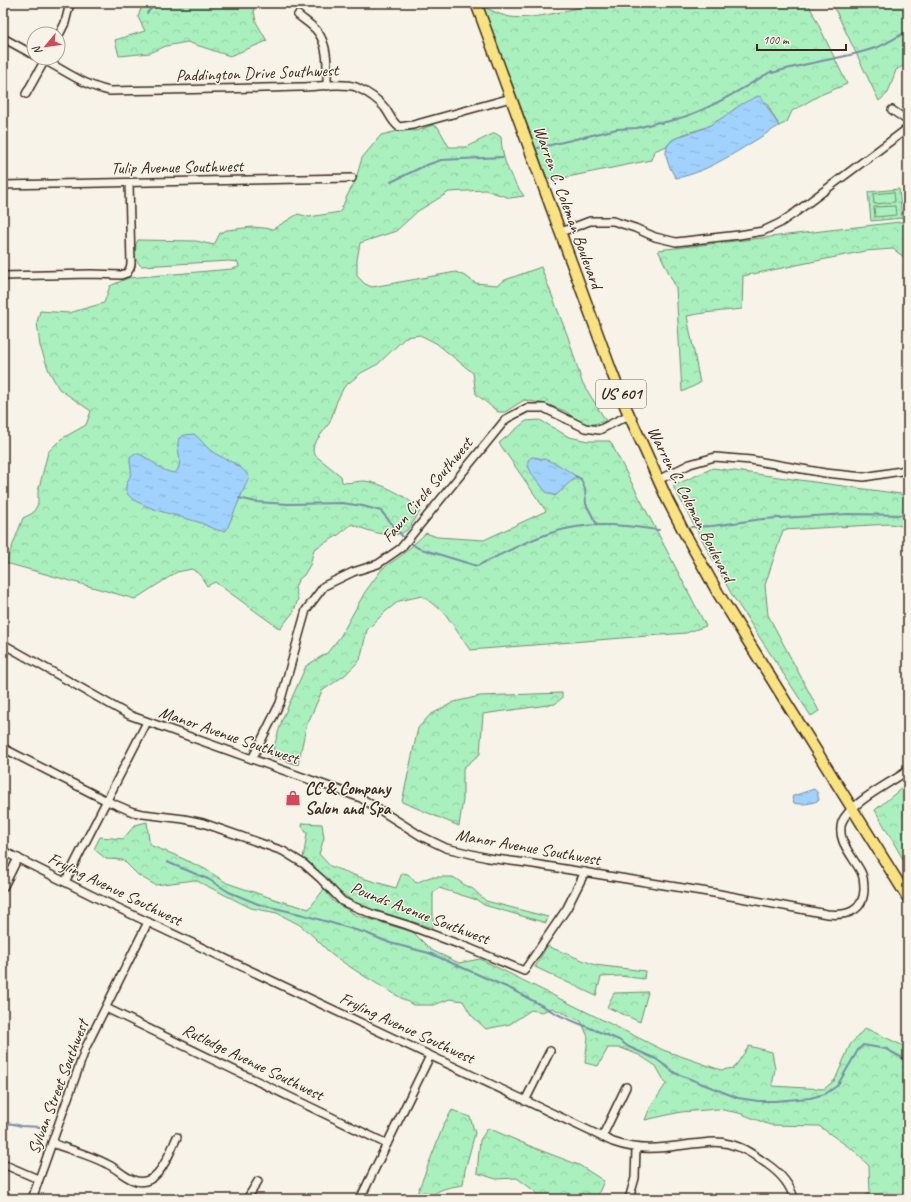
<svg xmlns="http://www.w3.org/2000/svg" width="911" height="1202" viewBox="0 0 911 1202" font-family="Caveat,sans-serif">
  <defs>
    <pattern id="forest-crowns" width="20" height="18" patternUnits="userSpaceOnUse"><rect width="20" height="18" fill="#a9f0be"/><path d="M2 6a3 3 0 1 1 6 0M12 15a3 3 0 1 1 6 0" fill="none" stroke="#92cea3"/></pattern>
    <pattern id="park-dots" width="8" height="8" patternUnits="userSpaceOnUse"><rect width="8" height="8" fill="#a9f0be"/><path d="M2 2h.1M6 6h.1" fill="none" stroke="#92cea3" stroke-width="1.8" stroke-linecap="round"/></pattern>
    <pattern id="water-ripples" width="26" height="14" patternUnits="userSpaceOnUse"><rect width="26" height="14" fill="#a1d1fd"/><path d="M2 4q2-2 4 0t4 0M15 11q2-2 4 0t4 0" fill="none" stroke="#8cb4d8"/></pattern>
  </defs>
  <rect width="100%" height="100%" fill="#f7f3e8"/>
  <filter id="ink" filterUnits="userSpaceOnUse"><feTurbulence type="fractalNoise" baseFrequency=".025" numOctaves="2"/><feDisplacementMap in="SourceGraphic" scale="8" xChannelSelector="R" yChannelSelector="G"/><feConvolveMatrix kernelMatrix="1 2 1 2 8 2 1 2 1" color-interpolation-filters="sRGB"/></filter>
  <g filter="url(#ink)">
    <g fill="url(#forest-crowns)" stroke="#728d6e">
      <polygon points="143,3 255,3 253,5 256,22 267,41 230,56 187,42 166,46 150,53 119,56 115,40 145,31 138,17"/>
      <path d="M592,3H808L847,84L820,95L792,111L787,122L779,126L766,102L736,108L726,116L709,126L701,129L684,134L671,141L667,146L654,151L651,160L558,179L547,178L483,6C490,10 498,14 506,16C525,22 573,10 592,3Z"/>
      <polygon points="832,3 908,3 908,63 896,70 888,93 879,101"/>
      <path d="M433,125L438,127L449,147H466L495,133L501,137C502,161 510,177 524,196L510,198L485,190L449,192L418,211L396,231L360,243L357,260V276L365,284L372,287L456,272L467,277L475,283L497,285L505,280L541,267L568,337L582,382L606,421L589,425L578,421L565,411L546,404L524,400L505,412H498L476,394L473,373L436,343L420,335L406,337L378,364L361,373L344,387L337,401L330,422L314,444L313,451L316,456L341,476L342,482C349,484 356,481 364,481C380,482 412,498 420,512C416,517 412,525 407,530C394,541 365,530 352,524L337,536L314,549L310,565L304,575L298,580L295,588L298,599L294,611L280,629L215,582L207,586L200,575L192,569L177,572L135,599L6,563L23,518L33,513L38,504V492L48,452L61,439L86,425L91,411L59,389L49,371L40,346L37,322L40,311L69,313L104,303L110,286L128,278L232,269L239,267L238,262L229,261L141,266C133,259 133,249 138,240L196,241L214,245L220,233L227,230L253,227L273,229L298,214L309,217L340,212L348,194L355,182L362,158L381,135L402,130L416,131Z"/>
      <polygon points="908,221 908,260 893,249 865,251 743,276 742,309 704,313 687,316 700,383 682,392 676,288 658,250"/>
      <polygon points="540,420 569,437 588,441 610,441 706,626 686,633 470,650 444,612 422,596 399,601 385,612 367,630 360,660 345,675 322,691 306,727 298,765 271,756 282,720 306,666 327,653 340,637 365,592 382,569 402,555 426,533 437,537 484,540 546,511 499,443 526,421"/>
      <polygon points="713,468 908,495 908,527 890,524 783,530 765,585 768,615 819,711 811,716 732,595 673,486"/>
      <polygon points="562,693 562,698 555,704 483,714 480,754 463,768 463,800 459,826 402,802 418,728 430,715 454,702 480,696"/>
      <polygon points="908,783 908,868 875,810"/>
      <polygon points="147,822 149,841 152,846 175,855 205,869 227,883 280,901 309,909 324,889 333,901 356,915 413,932 431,950 459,963 480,959 663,1050 721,1070 734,1068 749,1046 772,1052 775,1069 772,1086 824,1089 835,1080 850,1045 865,1028 908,1048 908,1199 862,1199 870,1192 869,1166 853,1150 819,1126 770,1125 739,1113 718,1109 681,1112 645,1120 650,1108 666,1084 656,1066 639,1055 621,1048 608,1048 598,1066 585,1063 588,1037 581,1021 552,1008 542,1012 531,1010 510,1024 486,1029 471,1015 463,1001 450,999 434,1005 413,1005 364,976 332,955 314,937 300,925 277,913 251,908 195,880 155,885 138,875 123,860 106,859 94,849 100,837 123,839 135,825"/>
      <polygon points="303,823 322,824 324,838 319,854 330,866 362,878 396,888 402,873 408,874 416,883 430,877 453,877 465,885 473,889 486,901 548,917 546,923 484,905 477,900 439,888 433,893 433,928 371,909 354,902 334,888 303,859 307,834 302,826"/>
      <polygon points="547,946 595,965 645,971 644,979 620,976 601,977 596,996 535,967"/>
      <polygon points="648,992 640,1022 607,1007 614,993"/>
      <path d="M452,1110L470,1117L475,1133L465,1170L463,1185C453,1187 435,1188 431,1199H415L444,1124Z"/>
      <polygon points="488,1128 537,1149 579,1165 604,1181 596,1199 536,1199 537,1193 517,1178 496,1179 477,1173 480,1140"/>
    </g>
    <polygon fill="url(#park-dots)" stroke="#728d6e" points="899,189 902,218 871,221 868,192"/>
    <g fill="#a9f0be" stroke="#728d6e">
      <polygon points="894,192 895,202 874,204 873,194"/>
      <polygon points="895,206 896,215 875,217 874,207"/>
    </g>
    <g fill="url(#water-ripples)" stroke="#788ea4">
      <path d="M758,96L761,97L779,126C749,143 709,173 676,178C671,171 663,156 667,147C671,136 692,133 702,129C714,124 725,116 736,108C742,103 750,100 758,96Z"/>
      <path d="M194,434C200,438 204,445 210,450C223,460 240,462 249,477L227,529L224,531C214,531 208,525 198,522C183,517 134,507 127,493C123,486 130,479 131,473C132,467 129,463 130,457L135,453C150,456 159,472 175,473C185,463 175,450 179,438L185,435Z"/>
      <path d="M532,457C548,458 564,467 577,477C568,482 563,490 555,496L546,492L532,474L528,466V460Z"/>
      <path d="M814,789L817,792L819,800C811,804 802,805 794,803L792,798L793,796Z"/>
    </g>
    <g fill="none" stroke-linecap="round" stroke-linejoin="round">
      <g stroke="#788ea4" stroke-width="2">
        <polyline points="147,13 156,3"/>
        <path d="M538,148L617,129L637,128L659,122L661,123C702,115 736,92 772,71V73C806,62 844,59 878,47C888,43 898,36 908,31"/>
        <polyline points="391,182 424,166 441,160 503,157"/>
        <polyline points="575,476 581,479 585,489 586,504 597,525"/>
        <polyline points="239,498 256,502 288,504 342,503 363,506 381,511 403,537"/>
        <polyline points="691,527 712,526 763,519 848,514 908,515"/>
        <path d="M411,543L418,548L477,566C509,551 541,532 576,527C604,522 632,527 659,530"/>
        <polyline points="167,862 208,879 229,892 258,904 304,915 366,933 390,943 429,953 511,989 561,1016 619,1040 629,1047 656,1059 675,1073 738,1098 758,1101 775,1101 810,1098 825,1094 837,1086 858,1050 863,1045 886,1049 908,1061"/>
        <polyline points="3,1123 14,1124 21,1126 41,1127"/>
      </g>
      <defs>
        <g id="minor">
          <path d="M298,15C304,20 312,25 317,31C329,46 327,68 327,86"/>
          <polyline points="58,37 65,23 70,3"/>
          <polyline points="3,38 34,55"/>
          <path d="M40,58C63,69 84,86 110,91C174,90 237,89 301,87C317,87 341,82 356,87C367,92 377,98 385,108C390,115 392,122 399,127L413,125L511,98"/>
          <polyline points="26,94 46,58"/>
          <polyline points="892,110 908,121"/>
          <polyline points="3,185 352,178"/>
          <polyline points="561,232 590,221 613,221 635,228 655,237 676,242 739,235 763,231 780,223 796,212 908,128"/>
          <polyline points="3,276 91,274 121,275 127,273 130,268 131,264 129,183"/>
          <polyline points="658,480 690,464 715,457 751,460 825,473 864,477 901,471 908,468"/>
          <path d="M3,644L129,715L361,798L421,836L446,848L488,858L527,863L714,893L827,914C846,916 863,912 864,890C864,883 864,877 861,872C853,856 836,841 842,822C849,804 887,785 904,773L908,768"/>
          <polyline points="3,748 107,801 133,812 143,814 184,819 203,823 283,851 304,864 321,879 342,901 348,904 372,914 407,925 469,948 524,971 567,908 585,872"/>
          <polyline points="252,759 280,703 306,610 324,586 353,572 378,564 401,548 506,419 527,408 544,408 585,428 599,430 629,415"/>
          <path d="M3,851L97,898L613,1142C641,1152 663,1148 692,1144C704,1143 717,1140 729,1144C743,1147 754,1155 767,1164C780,1173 790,1183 794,1199"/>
          <polyline points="65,882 147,722"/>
          <polyline points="3,888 18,858"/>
          <polyline points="106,1008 387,1144"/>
          <polyline points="525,1101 550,1051"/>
          <polyline points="602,1137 626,1087"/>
          <path d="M52,1143C70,1150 90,1155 107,1164C116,1168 122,1175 131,1179C157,1192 169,1154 177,1137"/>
          <polyline points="3,1164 38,1179"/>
          <polyline points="32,1199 86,1047 148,922"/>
          <polyline points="247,1199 258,1181"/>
          <polyline points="360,1199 430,1056"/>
          <polyline points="629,1199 635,1178 636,1148"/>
        </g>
        <polyline id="highway" points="476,3 611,370 626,408 667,499 684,532 718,593 908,898"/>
      </defs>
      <use href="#minor" stroke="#3b2a1e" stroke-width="10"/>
      <use href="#highway" stroke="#3b2a1e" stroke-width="13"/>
      <use href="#minor" stroke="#f7f3e8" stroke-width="7"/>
      <use href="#highway" stroke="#f8e281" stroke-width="10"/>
    </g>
  </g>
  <defs>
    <symbol id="shop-bare" viewBox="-9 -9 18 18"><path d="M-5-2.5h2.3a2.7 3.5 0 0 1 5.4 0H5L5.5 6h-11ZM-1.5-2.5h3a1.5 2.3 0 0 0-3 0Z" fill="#d1495b" stroke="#f7f3e8" stroke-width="2.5" paint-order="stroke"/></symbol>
  </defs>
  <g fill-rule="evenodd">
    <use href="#shop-bare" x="282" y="787" width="22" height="22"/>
  </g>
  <g text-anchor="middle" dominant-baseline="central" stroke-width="3" stroke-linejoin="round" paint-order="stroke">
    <rect fill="#f7f3e8" stroke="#73665b" stroke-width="1" x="596" y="380" width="50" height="28" rx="3"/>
    <g font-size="16" font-weight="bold" fill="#3b2a1e">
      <text x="621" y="394">US 601</text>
    </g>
    <g font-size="17" fill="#3b2a1e" stroke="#f7f3e8">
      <text transform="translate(257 73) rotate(-2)">Paddington Drive Southwest</text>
      <text transform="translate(177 167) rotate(-1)">Tulip Avenue Southwest</text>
      <text transform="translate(568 207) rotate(70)">Warren C. Coleman Boulevard</text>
      <text transform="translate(427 490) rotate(-50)">Fawn Circle Southwest</text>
      <text transform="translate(691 504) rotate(63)">Warren C. Coleman Boulevard</text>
      <text transform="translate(229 735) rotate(19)">Manor Avenue Southwest</text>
      <text transform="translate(528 847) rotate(10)">Manor Avenue Southwest</text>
      <text transform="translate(115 889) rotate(26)">Fryling Avenue Southwest</text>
      <text transform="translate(420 913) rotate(21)">Pounds Avenue Southwest</text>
      <text transform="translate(407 1028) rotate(25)">Fryling Avenue Southwest</text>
      <text transform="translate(253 1062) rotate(26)">Rutledge Avenue Southwest</text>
      <text transform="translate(58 1087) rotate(-69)">Sylvan Street Southwest</text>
    </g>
    <g font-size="17" font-weight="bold" fill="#3b2a1e" stroke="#f7f3e8" text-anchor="start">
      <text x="305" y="788">CC &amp; Company<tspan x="305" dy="20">Salon and Spa</tspan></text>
    </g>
  </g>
  <rect width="911" height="1202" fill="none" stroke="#f7f3e8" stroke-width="16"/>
  <rect x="8" y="8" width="895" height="1186" fill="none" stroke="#3b2a1e" stroke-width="1.5" filter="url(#ink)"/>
  <g transform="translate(46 46) rotate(241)"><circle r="19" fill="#f7f3e8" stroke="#aca397"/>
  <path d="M0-3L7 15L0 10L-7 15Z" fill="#d1495b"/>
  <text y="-6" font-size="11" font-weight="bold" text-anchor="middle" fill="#3b2a1e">N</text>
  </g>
  <path d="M757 44v6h89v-6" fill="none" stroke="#3b2a1e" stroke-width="2"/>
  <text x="763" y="44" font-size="12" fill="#3b2a1e" stroke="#f7f3e8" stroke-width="3" paint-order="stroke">100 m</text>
</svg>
